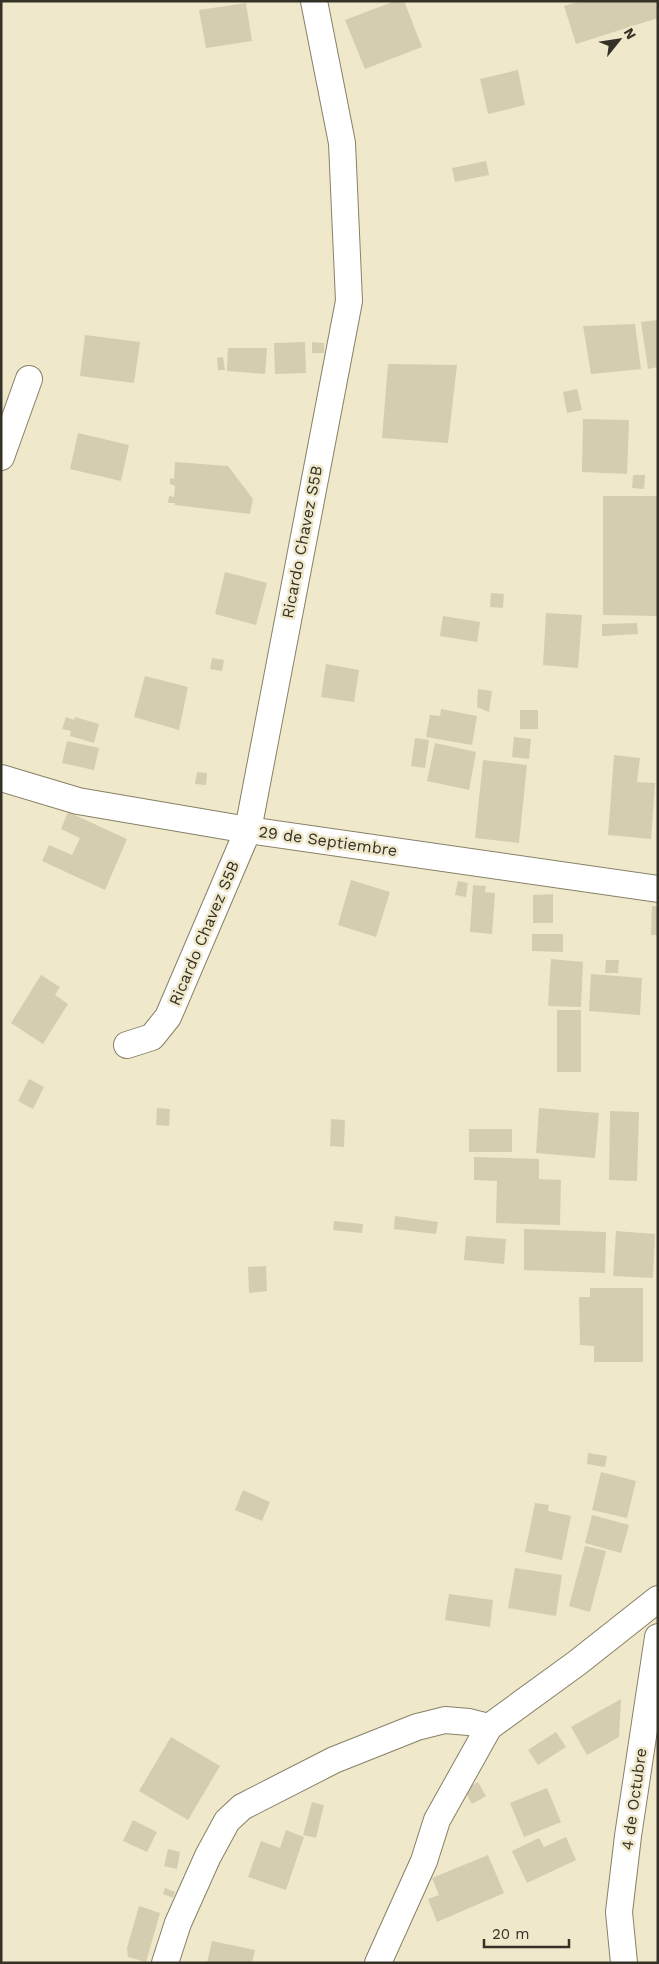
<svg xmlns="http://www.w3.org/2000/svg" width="659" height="1964" viewBox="0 0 659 1964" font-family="'Work Sans',sans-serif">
  <rect width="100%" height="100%" fill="#f0e8cb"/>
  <g fill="#d4cdb0">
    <polygon points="395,1 404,1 422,47 365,69 345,20"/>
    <polygon points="580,1 658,1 658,18 576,44 564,6"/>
    <polygon points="246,3 252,41 206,48 199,10"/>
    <polygon points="518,70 525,105 488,114 480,79"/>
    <polygon points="486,161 489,175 455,182 452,168"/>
    <polygon points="658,320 658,367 648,369 641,322"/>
    <polygon points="635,324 641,369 591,374 583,326"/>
    <polygon points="85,335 140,342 134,383 80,376"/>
    <polygon points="305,342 306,373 275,374 274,343"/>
    <polygon points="312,342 324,343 324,353 312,353"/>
    <polygon points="228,348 267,348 265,374 227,371"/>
    <polygon points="223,357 225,370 218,370 217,358"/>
    <polygon points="388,364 457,365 448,443 382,438"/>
    <polygon points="577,389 582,410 567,413 563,392"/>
    <polygon points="583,419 629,420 627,474 582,472"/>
    <polygon points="78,433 129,445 121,481 70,469"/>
    <polygon points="175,462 228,466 253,499 250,514 175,505 175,503 168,503 169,496 174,497 175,486 170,484 170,478 174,479"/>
    <polygon points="633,475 645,475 644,489 632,488"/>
    <polygon points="603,496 658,496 658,616 603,615"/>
    <polygon points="225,572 267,583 256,625 215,614"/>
    <polygon points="491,593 504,594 503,608 490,607"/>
    <polygon points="546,613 582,615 578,668 543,665"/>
    <polygon points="443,616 480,622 477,642 440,636"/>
    <polygon points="637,623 638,634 602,636 602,624"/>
    <polygon points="212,658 224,660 222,671 210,669"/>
    <polygon points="326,664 359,670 354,702 321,697"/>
    <polygon points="145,676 188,687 179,730 134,717"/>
    <polygon points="478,689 492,691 489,712 477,707"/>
    <polygon points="441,709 477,716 472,745 426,737 430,715 440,716"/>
    <rect x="520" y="710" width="18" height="19"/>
    <polygon points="66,717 74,720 75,717 99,724 94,743 70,736 71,731 62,729"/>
    <polygon points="514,737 531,739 529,759 512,757"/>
    <polygon points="415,738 429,740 425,768 411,766"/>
    <polygon points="67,741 99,748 94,770 62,763"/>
    <polygon points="435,743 476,752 469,790 427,781"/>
    <polygon points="614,755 640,758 637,782 655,783 651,839 608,835"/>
    <polygon points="483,760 527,765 519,843 475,838"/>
    <polygon points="197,772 207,773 206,785 195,784"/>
    <polygon points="68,812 127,839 105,890 42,861 49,845 72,855 80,838 61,829"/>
    <polygon points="351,880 390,892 376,937 338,925"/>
    <polygon points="458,881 468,883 466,897 455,895"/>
    <polygon points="473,885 486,886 485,892 495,893 492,934 470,932"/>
    <polygon points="553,894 553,923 533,923 533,895"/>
    <polygon points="652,906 658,906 658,935 651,935"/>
    <polygon points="532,934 563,934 563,952 532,951"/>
    <polygon points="551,959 583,962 581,1007 548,1006"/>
    <polygon points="606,960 619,960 618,973 605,973"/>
    <polygon points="591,974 642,978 640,1015 589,1011"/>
    <polygon points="41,975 60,987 55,995 68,1004 43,1044 11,1023"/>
    <rect x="557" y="1010" width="24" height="62"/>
    <polygon points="29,1079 44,1087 33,1109 18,1101"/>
    <polygon points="157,1108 170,1109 169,1126 156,1125"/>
    <polygon points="539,1108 599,1113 595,1158 536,1153"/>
    <polygon points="610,1111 639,1112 637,1181 609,1180"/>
    <polygon points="331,1119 345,1120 344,1147 330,1146"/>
    <rect x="469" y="1129" width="43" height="23"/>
    <polygon points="474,1157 539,1159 539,1179 561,1180 560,1225 496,1223 497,1181 474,1180"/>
    <polygon points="395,1216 438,1222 436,1234 394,1229"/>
    <polygon points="334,1221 363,1224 362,1233 333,1230"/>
    <polygon points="524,1229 606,1232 605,1273 524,1270"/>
    <polygon points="616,1231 655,1234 653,1278 613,1276"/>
    <polygon points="466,1236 506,1239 504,1264 464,1260"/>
    <polygon points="266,1266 267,1291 249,1293 248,1267"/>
    <polygon points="590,1288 643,1288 643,1362 594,1362 594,1346 580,1345 579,1297 590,1297"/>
    <polygon points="588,1453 607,1456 605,1467 587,1464"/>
    <polygon points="601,1472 636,1481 627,1518 592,1510"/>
    <polygon points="243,1490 270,1502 262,1521 235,1510"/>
    <polygon points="535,1503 549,1505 548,1511 571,1516 562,1560 525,1552"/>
    <polygon points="592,1515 629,1525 621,1553 585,1543"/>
    <polygon points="585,1546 606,1551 590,1612 569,1606"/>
    <polygon points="515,1568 562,1575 556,1616 508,1608"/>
    <polygon points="449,1594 493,1600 490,1627 445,1620"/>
    <polygon points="621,1699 619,1737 587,1755 571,1727"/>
    <polygon points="556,1732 566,1747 538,1765 528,1750"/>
    <polygon points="171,1737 220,1766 188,1820 139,1791"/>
    <polygon points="478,1782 486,1796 472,1804 464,1790"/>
    <polygon points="547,1788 561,1822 524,1837 510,1803"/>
    <polygon points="312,1802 324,1805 316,1838 303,1835"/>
    <polygon points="133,1820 157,1832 147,1852 123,1841"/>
    <polygon points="286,1830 304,1837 286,1890 248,1877 261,1841 280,1848"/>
    <polygon points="566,1837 576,1860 527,1883 512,1851 539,1838 544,1847"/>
    <polygon points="168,1849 180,1852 177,1869 164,1866"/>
    <polygon points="488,1855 504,1893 437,1922 428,1899 439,1895 432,1878"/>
    <polygon points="165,1888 175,1892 173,1898 163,1894"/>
    <polygon points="139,1906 160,1913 146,1962 128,1957 127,1948"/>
    <polygon points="212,1941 255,1950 252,1963 207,1963"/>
  </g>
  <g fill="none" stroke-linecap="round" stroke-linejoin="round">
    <defs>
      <g id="minor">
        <polyline points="1,457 29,379"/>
        <polyline points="1,778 78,801 248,830 658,889"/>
        <polyline points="127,1045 152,1037 168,1017 248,830 349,301 342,143 314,1"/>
        <polyline points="165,1963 178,1923 208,1856 227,1821 242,1807 334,1760 417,1727 445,1720 469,1722 489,1727 577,1663 658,1599"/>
        <polyline points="378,1963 424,1861 437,1820 489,1727"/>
        <polyline points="624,1963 619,1912 628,1836 658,1637"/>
      </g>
    </defs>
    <use href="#minor" stroke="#878065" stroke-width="28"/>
    <use href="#minor" stroke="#fff" stroke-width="26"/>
  </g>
  <g text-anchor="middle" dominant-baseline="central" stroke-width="5" stroke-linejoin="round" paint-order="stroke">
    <g font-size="16" fill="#343126" stroke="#f0e8cb">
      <text transform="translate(302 542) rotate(-79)">Ricardo Chavez S5B</text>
      <text transform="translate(328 841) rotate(8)">29 de Septiembre</text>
      <text transform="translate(204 933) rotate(-67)">Ricardo Chavez S5B</text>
      <text transform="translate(634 1799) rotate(-82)">4 de Octubre</text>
    </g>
  </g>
  <rect width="659" height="1964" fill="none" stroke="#343126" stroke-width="5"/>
  <g transform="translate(619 40) rotate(60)" stroke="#f0e8cb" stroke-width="4" paint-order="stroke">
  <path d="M0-4L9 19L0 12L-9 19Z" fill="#343126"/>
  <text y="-8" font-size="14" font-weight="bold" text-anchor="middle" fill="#343126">N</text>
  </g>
  <path d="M484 1939v8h85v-8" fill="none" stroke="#343126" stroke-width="2.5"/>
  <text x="492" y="1939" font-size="15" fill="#343126" stroke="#f0e8cb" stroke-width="4" paint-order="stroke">20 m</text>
</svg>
